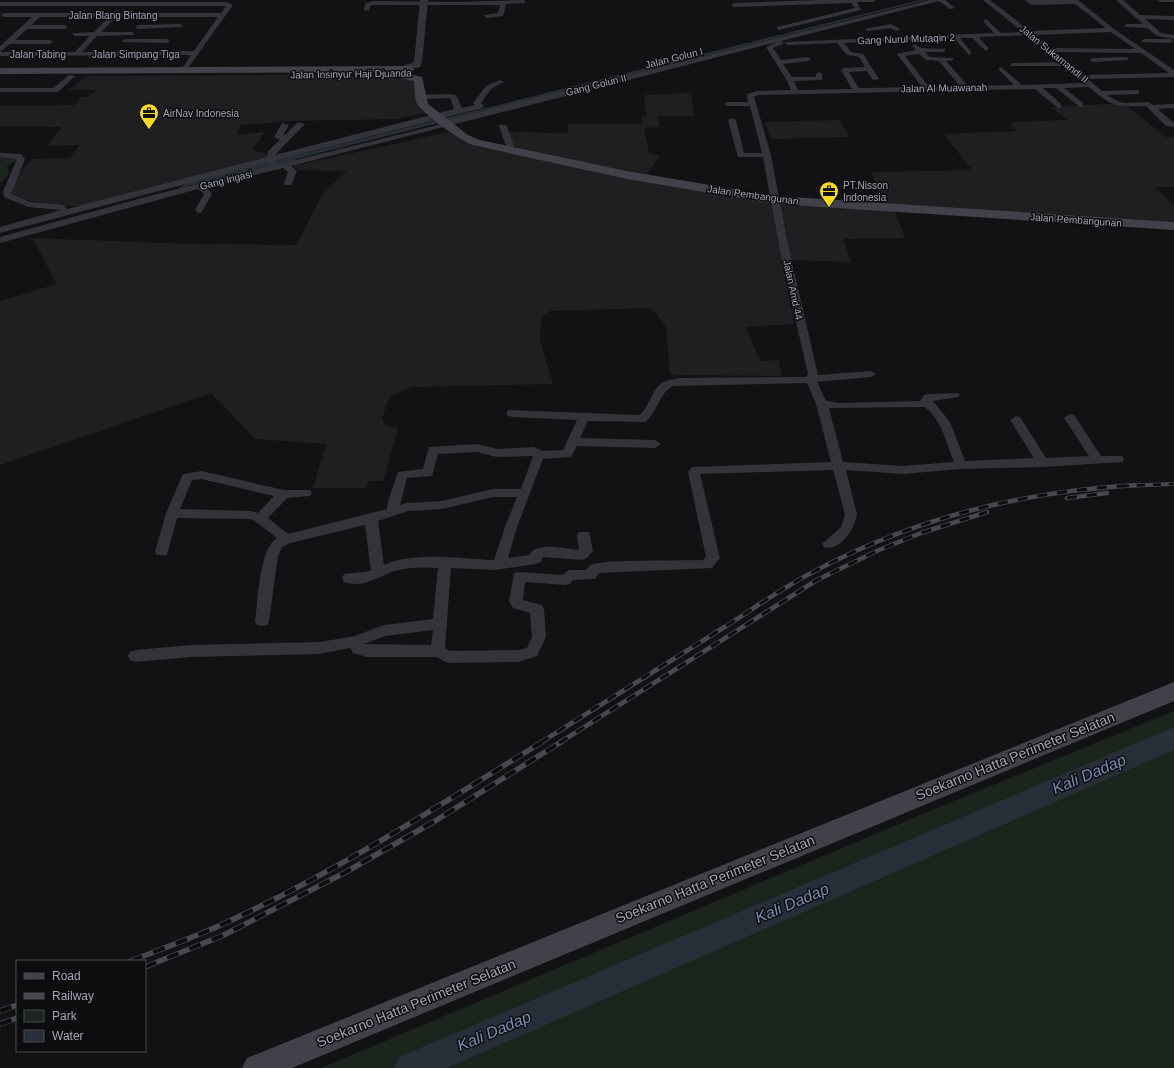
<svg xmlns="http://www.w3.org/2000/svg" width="1174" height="1068" viewBox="0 0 1174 1068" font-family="Helvetica,sans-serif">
  <rect width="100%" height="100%" fill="#121214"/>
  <g fill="#1f1e21">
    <polygon points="395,74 412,77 430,112 397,119 290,121 240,125 236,135 265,132 252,150 268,154 266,157 83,206 53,206 15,197 10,193 18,175 32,159 70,158 79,145 47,146 62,127 0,126 0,106 76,105 81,97 87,97 97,90 69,90 87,76"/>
    <polygon points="691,93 694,116 659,116 659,127 644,128 649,154 660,155 647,174 507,149 510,132 568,133 568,124 643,124 641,117 646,117 644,95"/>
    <polygon points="1123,103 1166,137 1174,137 1174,187 1155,187 1174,205 1174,222 885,204 871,172 972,170 944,134 1016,131 1010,122 1068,120 1051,107"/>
    <polygon points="840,120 850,137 771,139 765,122"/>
    <polygon points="449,132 471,146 773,201 894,209 905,238 843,239 851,262 782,260 794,324 746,327 760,361 779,360 781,376 670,375 666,327 651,308 549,311 541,319 540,341 553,384 412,387 389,397 382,419 387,426 398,428 383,481 369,481 366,488 313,488 326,444 255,439 211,393 0,465 0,301 57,284 32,238 191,244 296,245 324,191 347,171 298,170 292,166"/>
  </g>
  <g fill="#1c241e">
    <polygon points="0,152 23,156 7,166 9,174 0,183"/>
    <polygon points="1174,711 1174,1068 321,1068 937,808"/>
  </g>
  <polygon fill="#282e38" points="920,0 926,0 177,189 188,182"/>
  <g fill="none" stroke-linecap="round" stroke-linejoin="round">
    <g fill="#282e38" fill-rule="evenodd">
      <polygon points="289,156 296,160 294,163 211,185 206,184 204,181 206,178"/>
      <polygon points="1174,727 1174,750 447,1068 394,1068 399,1057"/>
    </g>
    <g fill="#333339" fill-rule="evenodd">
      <polygon points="523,0 525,1 525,3 506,4 503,16 487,18 484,16 485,15 498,13 500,5 373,5 370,6 369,11 364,10 365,4 372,1 457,2"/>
      <polygon points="822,0 876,0 873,2 857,2 861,10 779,30 777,29 777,27 855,8 851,3 734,7 731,5 734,3"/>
      <path d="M930,0H945L955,8L950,9L939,1L781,41L784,43L783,44L773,48L781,60L808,57L811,59L808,61L783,64L792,77H816V74L819,72L822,74V80L794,81L798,90L852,89L841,70L844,68L865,67L859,57L847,55L837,43L788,45L785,43L786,42L994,33L983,21L986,19L1001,33L1023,32L983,0H990L1030,31L1106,28L1075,4L1032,5L1025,0H1078L1114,29L1174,70V77L1088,79L1102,91L1139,90V94H1136L1107,95L1113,99L1123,103L1148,102L1153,105L1174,104V108L1158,109L1174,123V127L1166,126L1146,106C1116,107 1112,107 1089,87L1064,88L1083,103V107H1080L1056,88H1043L1061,104V108H1058L1035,89L758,95L754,97L771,155L788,245L818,375L871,371L876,374L871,377L817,382L826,401L840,403L920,401L924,395L928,394L958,393L960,395L958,397L933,401L950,422L965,461L1034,458L1010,420L1016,416L1020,417L1046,458L1089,456L1064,418L1070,414L1074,415L1101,456H1122L1124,459L1122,462L1043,467L961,469L903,474L846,470L857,514C855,528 841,552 824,547L822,544L841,527L845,514L833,470L700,474L720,558L712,568L599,573L595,579L573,580L570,584L565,585L525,582L523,600L542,605L544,609L546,637L537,656L518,662L448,663L436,657H367L353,653L350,648L319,654L192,657L135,662L130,660L128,656L130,652L135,650L192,645L319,642L355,636L384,625L433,619L438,568C425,567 411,567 398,570C378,575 367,589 344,582L342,578L344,574L371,571L365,525L290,543L282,547L278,556L269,621L267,625L262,626L257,625L255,621C258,602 259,548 277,538L255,521L250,519L177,518L167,555H157L155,552L166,513L183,474L201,471L284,490H310L312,493L310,496L287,498L268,518L288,534L387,509L388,501L398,472L423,469L429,447L477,444L497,449L534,447L542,451L563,450L577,420L512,417L508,416L506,413L508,410L639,415C651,407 651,386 666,381C671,379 677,379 682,378L806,377L808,374L782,261L763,157H738L728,120L732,118L736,120L744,153H762L750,106H728L724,104L728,102H748L747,94L757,91L791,90L786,79L766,47L777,42L291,166L297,171L291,185H285L284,183L288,172L283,168L206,187L212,194L202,212L199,213L195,210L204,194L198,189L0,243V237L149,196L434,126L452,119ZM1111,32L1135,49L1051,48L1035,35ZM1027,35L1060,62L1013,63L1011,64V66H1065L1084,83L1022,85L1001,67L999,68V70L1014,85L968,86L946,61L953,60V58L930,57L925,52H943L945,51V49L921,48L915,44L912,46L916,50L897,54L922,87L859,88L849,72L867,71L873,80L879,79L863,54L851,52L844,43L954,38L969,55L972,53L960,38H972L986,51L989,49L979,37ZM1056,52L1141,53L1169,73L1083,75ZM919,54L926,60L939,61L960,86L929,87L905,56ZM807,383L816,404L831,462L692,467L688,472L706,557L703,560C685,561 601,559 591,565C590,566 587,569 586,570H569L562,575L519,572L514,573L509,601L513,608L530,613L532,637L527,648L518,650L450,651L445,648L451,568L495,570L536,564L541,562L543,557L582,560L587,558L593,551L589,532H579L577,535L579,550C566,549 537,541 529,555L508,558L517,527L543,459L571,457L577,446L655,448L661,444L655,440L580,438L588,421L645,422C658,412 659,393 673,386ZM922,407H925C942,421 946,442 954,462L903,466L843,462L829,408ZM477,452L497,457L533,456L521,489H493L442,501L407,503L400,505L407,478L432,476L438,454ZM201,479L274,496L258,513L251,511L180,509L192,480ZM493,497H517L505,527L494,560C461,559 414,551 384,565L378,521L408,511L442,509ZM433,630L431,645L364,644L385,636Z"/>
      <polygon points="1116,0 1123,0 1140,15 1174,16 1174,20 1145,19 1161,33 1174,35 1174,39 1157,36 1147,28 1125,27 1125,25 1127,24 1143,24"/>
      <polygon points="1157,0 1174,0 1174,2 1160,2"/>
      <path d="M0,2H226L233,5L185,72L183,73L180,71L191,55L0,56V46L32,17H4L1,15L4,13H112L117,10L119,13H221L226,6H0ZM40,17H109L94,32L73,33L72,34L75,36H90L75,52H0L10,44H50L53,42L50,40H15L27,29H65L68,27L65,25H31ZM116,17H218L194,51L82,52L97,36L134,35V33L132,32H101Z"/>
      <polygon points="180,24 183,26 182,27 138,29 135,27 138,25"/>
      <polygon points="891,24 900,29 897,31 890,28 868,31 865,29"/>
      <polygon points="125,39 167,39 170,41 167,43 123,42 122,41"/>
      <polygon points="1144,39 1170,39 1173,41 1170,43 1142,42 1141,41"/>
      <polygon points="1126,57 1128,58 1128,60 1093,62 1090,60 1093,58"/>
      <polygon points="69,75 75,76 58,92 0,92 0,88 53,88"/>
      <polygon points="500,80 504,82 491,89 481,103 484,106 483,108 276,160 276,164 270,164 269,162 0,233 0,227 61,210 28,207 4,197 3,191 17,159 0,157 0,153 21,154 25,159 11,194 30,202 63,205 67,209 267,157 268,151 280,140 274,137 282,123 289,125 283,135 285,135 298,122 305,124 275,155 454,109 450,98 424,99 421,99 421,95 449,94 456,95 462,108 475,105 473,103 486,86"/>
      <polygon points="500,124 507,126 514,146 511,150 504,148 506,146 499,126"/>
    </g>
    <polygon fill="#333339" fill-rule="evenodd" points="420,0 428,0 422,62 420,67 400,71 400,67 414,62"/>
    <g fill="#414149" fill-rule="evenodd">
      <path d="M409,66L414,69L413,71L400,72L422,77L428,104L468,135L480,140L627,171L775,196L1174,222V230L775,204L627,179L472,145C460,140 422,114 417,103C414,96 415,88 414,81L391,76V72L0,74V68Z"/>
      <polygon points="1174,682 1174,701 292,1068 242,1068 247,1058"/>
    </g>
    <defs>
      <polyline id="rail-far2" points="1121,486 1174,484"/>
      <g id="rail-far1">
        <polyline points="1067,498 1107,493"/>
        <path d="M540,743C601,704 662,666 723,628C753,609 782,588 813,572C914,518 1024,491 1138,485"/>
        <polyline points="559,743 817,580 879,550 921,533 987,512"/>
      </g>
      <g id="rail">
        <path d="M131,961C161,949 192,938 221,925C333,874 437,807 542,742"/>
        <polyline points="145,967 224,935 346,872 435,821 561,742"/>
        <polyline points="0,1011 17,1005"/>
        <polyline points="0,1024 17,1018"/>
      </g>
    </defs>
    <use href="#rail-far2" stroke="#484850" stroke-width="4"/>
    <use href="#rail-far1" stroke="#484850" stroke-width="4.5"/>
    <use href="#rail" stroke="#484850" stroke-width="5.5"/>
    <use href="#rail-far2" stroke="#0d0d0f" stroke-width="2.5" stroke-dasharray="8" stroke-linecap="butt"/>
    <use href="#rail-far1" stroke="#0d0d0f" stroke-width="3" stroke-dasharray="10" stroke-linecap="butt"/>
    <use href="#rail" stroke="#0d0d0f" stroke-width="4" stroke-dasharray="12" stroke-linecap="butt"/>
  </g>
  <defs>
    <symbol id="office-pin" viewBox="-11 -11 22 30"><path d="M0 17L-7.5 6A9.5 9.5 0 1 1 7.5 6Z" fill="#fbd923" stroke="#0d0d0f"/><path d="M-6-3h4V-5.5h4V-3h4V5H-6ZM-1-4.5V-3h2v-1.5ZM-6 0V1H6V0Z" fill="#111"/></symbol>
  </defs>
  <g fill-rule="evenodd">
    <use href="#office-pin" x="138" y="102" width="22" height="30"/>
    <use href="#office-pin" x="818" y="180" width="22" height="30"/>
  </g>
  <g text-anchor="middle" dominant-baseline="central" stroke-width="3" stroke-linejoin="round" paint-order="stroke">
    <g font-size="10" fill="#a3a5b5" stroke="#0d0d0f">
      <text x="113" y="15">Jalan Blang Bintang</text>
      <text transform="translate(906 39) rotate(-2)">Gang Nurul Mutaqin 2</text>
      <text x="38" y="54">Jalan Tabing</text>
      <text x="136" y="54">Jalan Simpang Tiga</text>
      <text transform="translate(1054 54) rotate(39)">Jalan Sukamandi II</text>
      <text transform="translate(674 58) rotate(-14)">Jalan Golun I</text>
      <text transform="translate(351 74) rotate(-1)">Jalan Insinyur Haji Djuanda</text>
      <text transform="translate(596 85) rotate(-14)">Gang Golun II</text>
      <text transform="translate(944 88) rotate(-1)">Jalan Al Muawanah</text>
      <text transform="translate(226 180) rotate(-14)">Gang Irigasi</text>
      <text transform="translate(753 195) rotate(8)">Jalan Pembangunan</text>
      <text transform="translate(1076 220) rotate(4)">Jalan Pembangunan</text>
      <text transform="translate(793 290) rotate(78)">Jalan Amd 44</text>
    </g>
    <g font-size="10" fill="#a3a5b5" stroke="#0d0d0f" text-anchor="start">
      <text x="163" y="113">AirNav Indonesia</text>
      <text x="843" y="185">PT.Nisson<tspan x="843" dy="12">Indonesia</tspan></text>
    </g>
    <g font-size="14" fill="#a3a5b5" stroke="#0d0d0f">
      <text transform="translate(1015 756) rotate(-22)">Soekarno Hatta Perimeter Selatan</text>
      <text transform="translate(715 879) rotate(-22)">Soekarno Hatta Perimeter Selatan</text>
      <text transform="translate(416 1003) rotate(-22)">Soekarno Hatta Perimeter Selatan</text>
    </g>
    <g font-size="16" font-style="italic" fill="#778cb3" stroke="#0d0d0f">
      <text transform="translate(1089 774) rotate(-23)">Kali Dadap</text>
      <text transform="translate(792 903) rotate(-23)">Kali Dadap</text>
      <text transform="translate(494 1031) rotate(-23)">Kali Dadap</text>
    </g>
  </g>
  <rect x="16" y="960" width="130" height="92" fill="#0d0d0f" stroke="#494a51"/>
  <rect x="24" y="973" width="20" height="6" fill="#414149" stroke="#494a51"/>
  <text x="52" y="980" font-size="12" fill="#a3a5b5">Road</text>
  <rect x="24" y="993" width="20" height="6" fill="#484850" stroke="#494a51"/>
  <text x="52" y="1000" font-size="12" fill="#a3a5b5">Railway</text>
  <rect x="24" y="1010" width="20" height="12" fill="#1c241e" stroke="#494a51"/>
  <text x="52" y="1020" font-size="12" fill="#a3a5b5">Park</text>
  <rect x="24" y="1030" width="20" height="12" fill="#282e38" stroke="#494a51"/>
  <text x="52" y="1040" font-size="12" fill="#a3a5b5">Water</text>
</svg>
